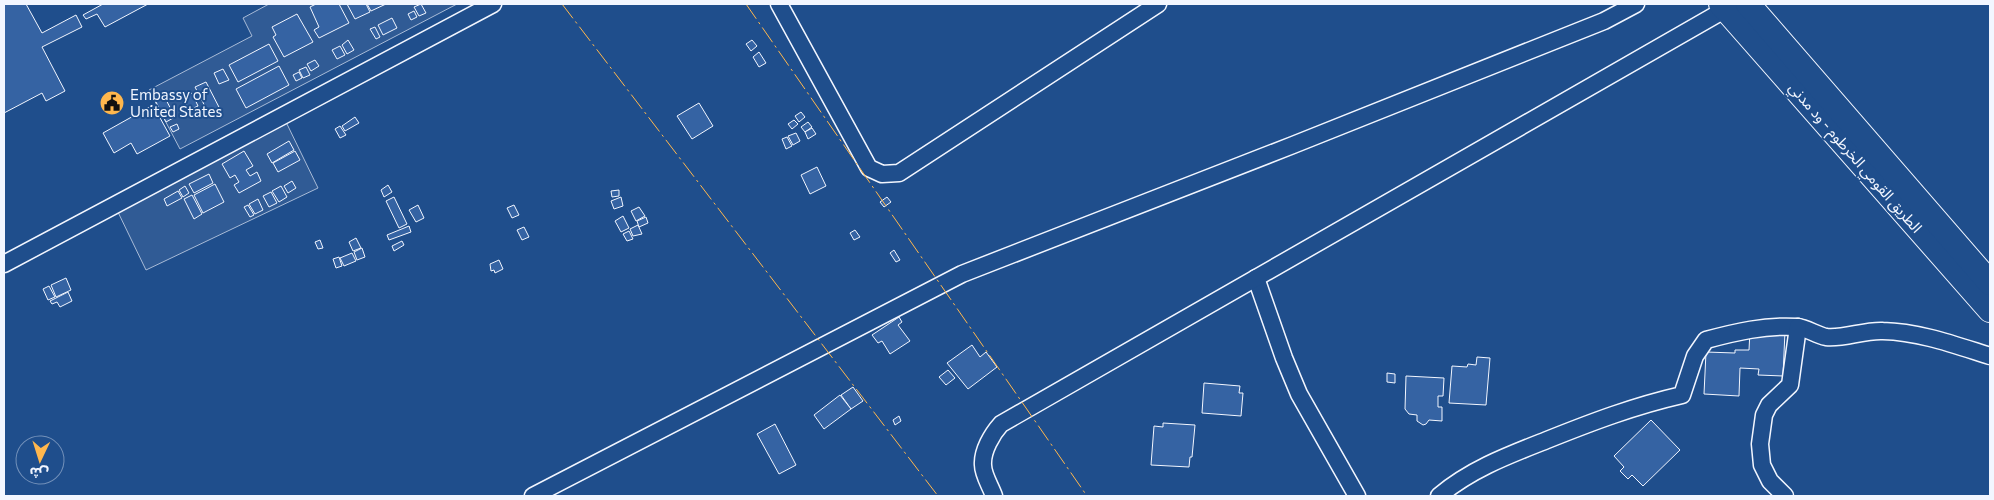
<svg xmlns="http://www.w3.org/2000/svg" width="1994" height="500" viewBox="0 0 1994 500" font-family="Commissioner,'Noto Sans Arabic',sans-serif">
  <rect width="100%" height="100%" fill="#1f4e8c"/>
  <g fill="#305b95" stroke="#a8bbd7">
    <polygon points="269,4 457,4 180,149 149,90 252,36 243,18"/>
    <polygon points="286,122 318,188 146,270 116,208"/>
  </g>
  <g fill="#3563a3" stroke="#f2f6ff">
    <polygon points="4,4 26,4 42,33 76,15 82,27 42,47 65,91 46,101 42,93 4,113"/>
    <polygon points="103,4 148,4 105,27 97,14 86,19 83,15"/>
    <polygon points="316,4 339,4 349,23 319,38 314,30 319,27 310,7"/>
    <polygon points="347,4 366,4 370,12 355,19"/>
    <polygon points="367,4 386,4 371,11"/>
    <polygon points="421,4 426,13 419,16 414,7"/>
    <polygon points="414,11 417,17 411,20 408,14"/>
    <polygon points="297,14 313,42 284,57 273,37 276,35 272,27"/>
    <polygon points="392,18 397,28 383,35 378,25"/>
    <polygon points="375,27 380,37 376,39 370,29"/>
    <polygon points="348,40 354,50 347,54 342,45"/>
    <polygon points="752,40 757,46 751,51 746,44"/>
    <polygon points="269,44 278,61 238,82 229,65"/>
    <polygon points="340,46 345,55 337,59 332,50"/>
    <polygon points="759,52 766,63 759,67 753,57"/>
    <polygon points="315,60 319,66 311,71 307,64"/>
    <polygon points="279,66 289,85 246,108 236,89"/>
    <polygon points="306,67 310,75 303,78 299,70"/>
    <polygon points="223,69 229,80 219,84 214,73"/>
    <polygon points="299,72 302,78 296,81 293,75"/>
    <polygon points="206,82 222,113 211,118 195,87"/>
    <polygon points="192,93 198,106 189,110 183,97"/>
    <polygon points="163,94 175,117 166,122 154,98"/>
    <polygon points="699,103 713,126 692,139 677,116"/>
    <polygon points="153,105 170,136 137,154 131,143 114,153 103,133"/>
    <polygon points="801,112 805,117 799,122 795,116"/>
    <polygon points="355,117 359,123 345,131 342,126"/>
    <polygon points="794,120 798,124 792,129 788,124"/>
    <polygon points="808,122 812,127 805,132 801,127"/>
    <polygon points="177,124 179,129 173,132 170,127"/>
    <polygon points="340,126 346,135 340,138 335,129"/>
    <polygon points="812,128 816,134 808,139 805,132"/>
    <polygon points="796,133 800,141 793,145 788,136"/>
    <polygon points="787,137 792,146 786,149 782,139"/>
    <polygon points="289,141 294,150 272,163 267,154"/>
    <polygon points="244,151 253,166 246,170 250,176 257,172 261,181 239,193 234,185 239,182 235,175 230,178 222,164"/>
    <polygon points="295,151 300,160 278,172 273,163"/>
    <polygon points="817,167 826,186 810,194 801,175"/>
    <polygon points="209,174 213,183 194,193 189,184"/>
    <polygon points="292,181 296,188 288,193 284,186"/>
    <polygon points="215,184 224,202 203,213 194,195"/>
    <polygon points="388,185 392,192 384,197 381,190"/>
    <polygon points="185,186 189,193 183,197 179,190"/>
    <polygon points="281,186 287,197 279,202 272,191"/>
    <polygon points="619,190 619,196 612,197 611,191"/>
    <polygon points="178,191 182,198 167,206 164,199"/>
    <polygon points="271,192 277,203 269,207 263,196"/>
    <polygon points="192,195 202,214 194,219 184,199"/>
    <polygon points="394,197 407,224 399,228 386,201"/>
    <polygon points="621,197 623,206 614,209 611,201"/>
    <polygon points="887,197 891,202 884,207 880,202"/>
    <polygon points="258,199 263,210 255,214 249,204"/>
    <polygon points="248,205 254,215 250,217 244,207"/>
    <polygon points="418,205 424,218 416,222 409,210"/>
    <polygon points="514,205 519,215 512,218 507,208"/>
    <polygon points="639,207 645,216 636,221 631,211"/>
    <polygon points="623,216 629,228 621,232 615,221"/>
    <polygon points="646,217 648,223 639,227 637,221"/>
    <polygon points="638,225 642,234 633,236 630,229"/>
    <polygon points="409,226 411,232 389,240 387,235"/>
    <polygon points="524,227 529,237 522,240 517,230"/>
    <polygon points="855,230 860,237 854,240 850,233"/>
    <polygon points="629,231 633,239 627,241 623,234"/>
    <polygon points="356,238 361,248 353,251 349,242"/>
    <polygon points="320,240 323,248 318,249 315,242"/>
    <polygon points="402,241 404,245 394,251 392,246"/>
    <polygon points="362,248 365,257 357,260 354,252"/>
    <polygon points="894,250 900,260 896,262 890,253"/>
    <polygon points="352,253 356,261 344,266 340,258"/>
    <polygon points="339,257 342,266 336,268 333,259"/>
    <polygon points="499,260 503,269 495,273 494,270 491,271 490,264"/>
    <polygon points="66,278 71,290 56,297 51,285"/>
    <polygon points="49,286 55,297 48,300 43,289"/>
    <polygon points="68,292 72,301 60,307 57,302 52,304 50,301"/>
    <polygon points="899,317 902,322 898,325 910,341 890,354 882,341 878,343 872,335"/>
    <polygon points="1750,330 1785,331 1783,376 1758,375 1759,369 1740,368 1739,396 1704,394 1706,352 1735,353 1735,350 1749,350"/>
    <polygon points="972,345 980,357 986,352 997,367 968,389 947,363"/>
    <polygon points="1477,357 1490,358 1486,405 1449,403 1452,366 1467,367 1468,364 1476,365"/>
    <polygon points="948,370 955,378 946,385 939,377"/>
    <polygon points="1387,373 1395,374 1395,383 1387,382"/>
    <polygon points="1406,376 1444,378 1443,396 1438,396 1438,407 1442,407 1442,421 1429,420 1426,424 1423,425 1417,421 1417,415 1409,414 1405,409"/>
    <polygon points="1204,383 1240,386 1239,393 1243,393 1241,416 1202,413"/>
    <polygon points="853,387 863,401 851,409 841,395"/>
    <polygon points="840,395 851,409 824,429 814,415"/>
    <polygon points="899,416 901,421 895,425 893,420"/>
    <polygon points="1651,420 1680,450 1643,486 1632,475 1628,479 1620,471 1624,467 1614,456"/>
    <polygon points="1163,423 1195,425 1192,457 1190,457 1189,467 1151,465 1154,426 1163,427"/>
    <polygon points="775,424 796,465 779,474 757,434"/>
  </g>
  <g fill="none" stroke-linecap="round" stroke-linejoin="round">
    <defs>
      <g id="minor">
        <polyline points="779,4 869,168 882,174 899,173 1158,4"/>
        <polyline points="4,264 493,4"/>
        <polyline points="1256,278 1284,358 1299,394 1357,496"/>
        <polyline points="533,496 962,274 1293,145 1604,21 1636,4"/>
        <path d="M994,496C991,487 983,475 983,465C982,451 992,434 1001,424L1726,9"/>
        <path d="M1439,496C1471,469 1509,455 1547,440C1592,422 1634,406 1682,395L1695,356L1706,340C1736,332 1765,325 1797,327C1807,328 1816,335 1826,337C1844,339 1864,330 1883,331C1920,332 1955,345 1990,356"/>
        <polyline points="1785,496 1770,481 1762,465 1760,444 1764,415 1769,405 1790,385 1798,327"/>
      </g>
      <g id="highway">
        <polyline points="1721,4 1990,310"/>
        <polyline points="1748,4 1990,283"/>
      </g>
    </defs>
    <use href="#minor" stroke="#f2f6ff" stroke-width="19"/>
    <use href="#highway" stroke="#f2f6ff" stroke-width="26"/>
    <use href="#minor" stroke="#1f4e8c" stroke-width="16"/>
    <use href="#highway" stroke="#1f4e8c" stroke-width="24"/>
    <g stroke="#ffb74d" stroke-width="1" stroke-dasharray="18 4 2.5 4" stroke-linecap="butt">
      <polyline points="562,4 938,496"/>
      <polyline points="746,4 1087,496"/>
    </g>
  </g>
  <defs>
    <symbol id="civic-disc" viewBox="-11 -11 22 22"><circle r="9.5" fill="#ffb74d" stroke="#1f4e8c"/><path d="M-.6-6.5H3V-4.5H.6V-3L4-1V1h2V6H-6V1h2V-1L-.6-3ZM-1.2 2.5V6h2.4V2.5Z" fill="#111"/></symbol>
  </defs>
  <g fill-rule="evenodd">
    <use href="#civic-disc" x="98" y="89" width="28" height="28"/>
  </g>
  <g text-anchor="middle" dominant-baseline="central" stroke-width="4" stroke-linejoin="round" paint-order="stroke">
    <g font-size="15" fill="#f2f6ff" stroke="#1f4e8c" text-anchor="start">
      <text x="130" y="94">Embassy of<tspan x="130" dy="17">United States</tspan></text>
    </g>
    <g font-size="15" fill="#f2f6ff" stroke="#1f4e8c">
      <text transform="translate(1856 157) rotate(49)">الطريق القومي الخرطوم - ود مدني</text>
    </g>
  </g>
  <rect width="1994" height="500" fill="none" stroke="#f2f6ff" stroke-width="10"/>
  <g transform="translate(40 460) rotate(184)"><circle r="24" fill="#1f4e8c" stroke="#7391ba"/>
  <path d="M0-4L9 19L0 12L-9 19Z" fill="#ffb74d"/>
  <text y="-8" font-size="14" font-weight="bold" text-anchor="middle" fill="#f2f6ff">ش</text>
  </g>
</svg>
